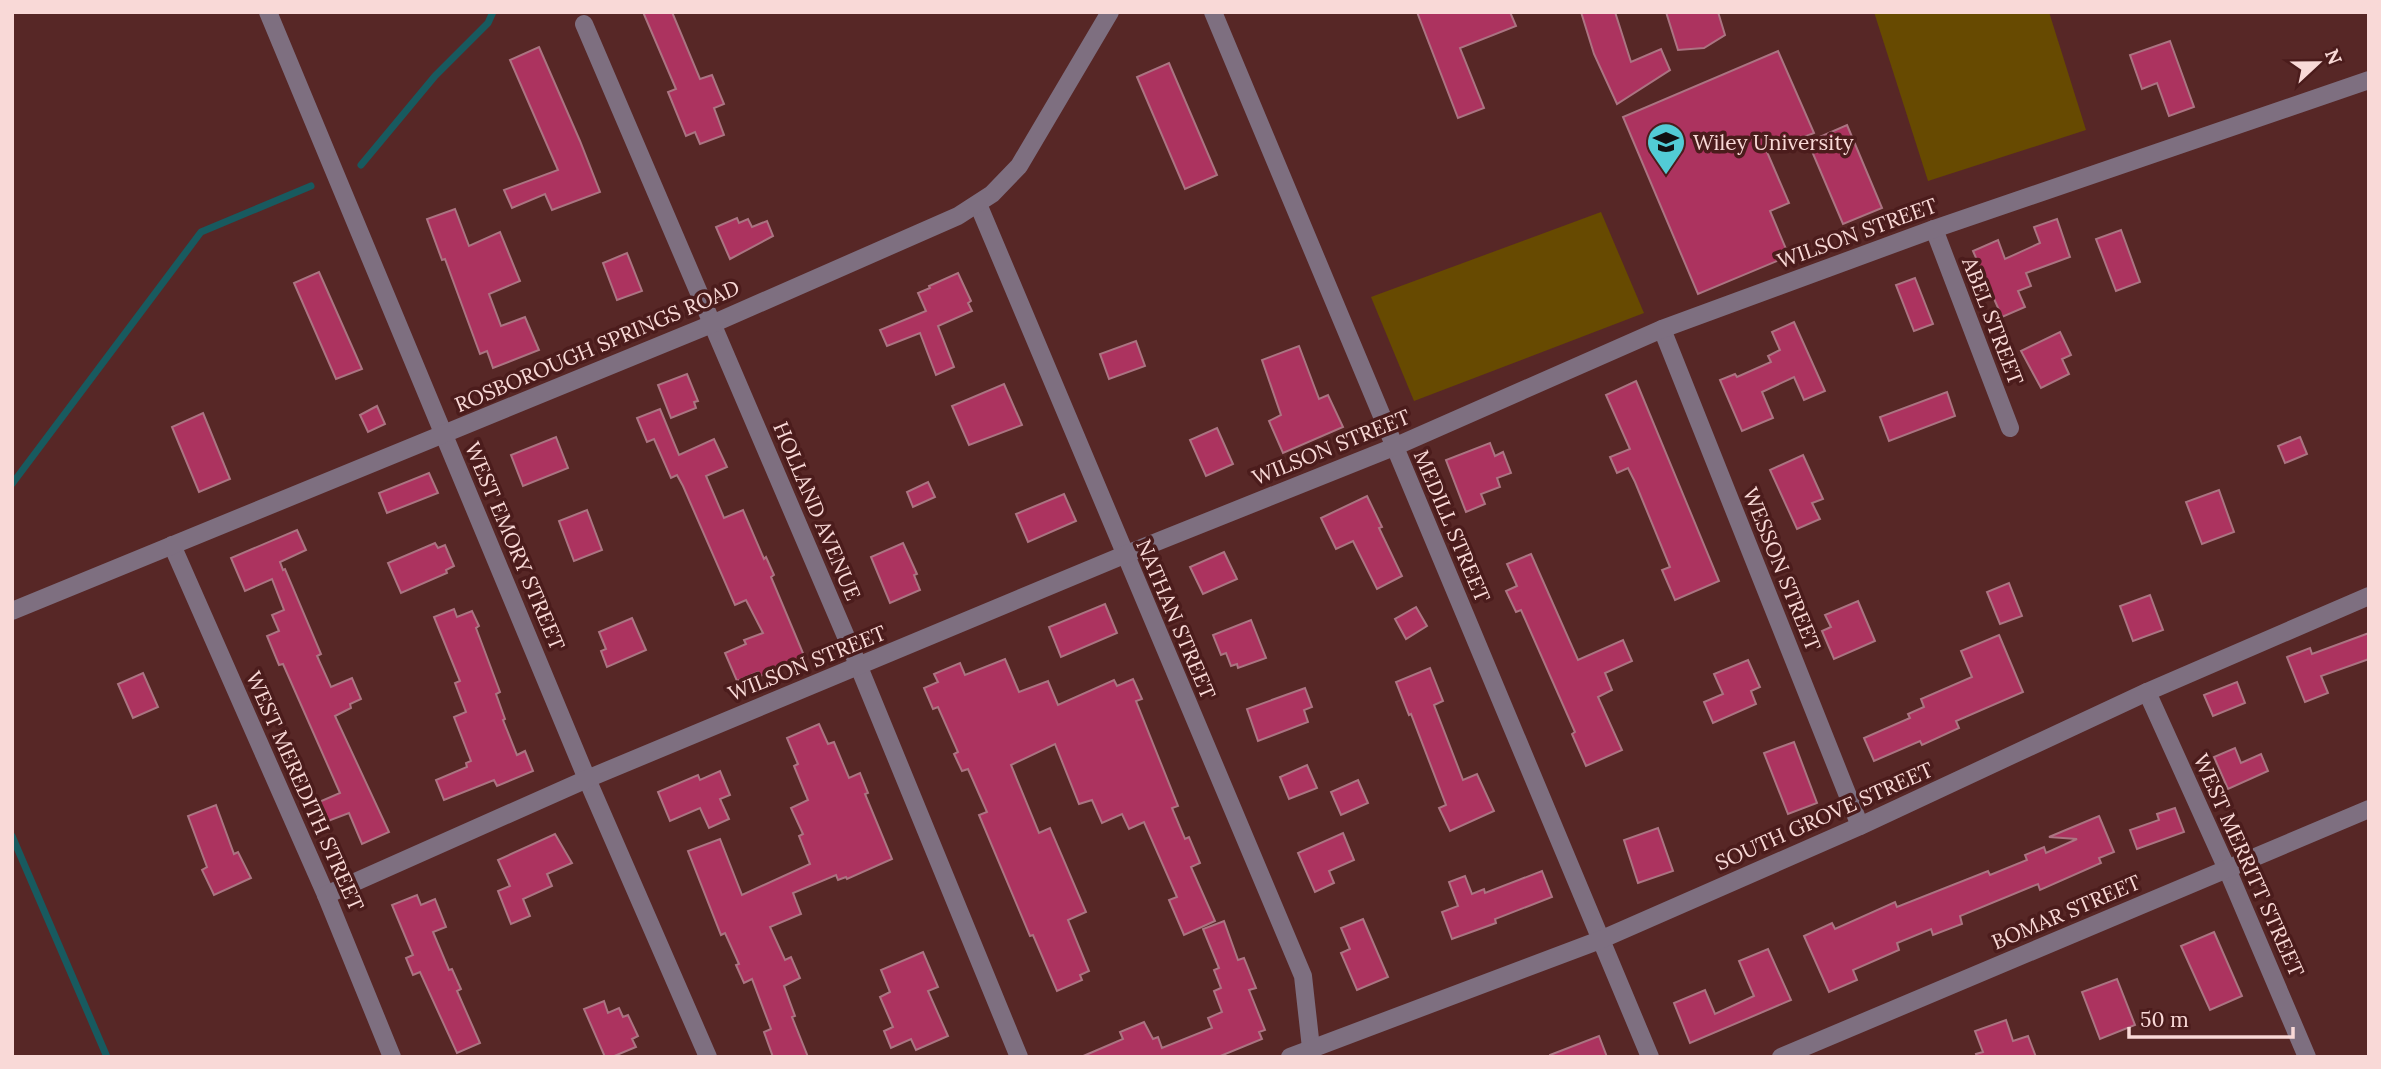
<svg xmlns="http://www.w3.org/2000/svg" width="2381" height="1069" viewBox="0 0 2381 1069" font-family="Lora,serif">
  <rect width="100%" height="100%" fill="#572726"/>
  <g fill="#674a01">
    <polygon points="1874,12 2049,12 2086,130 1928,181"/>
    <polygon points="1601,212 1644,313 1414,401 1371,297"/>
  </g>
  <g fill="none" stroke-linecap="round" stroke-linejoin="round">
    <g stroke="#185a5f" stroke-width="7">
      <polyline points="361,165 435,76 488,23 493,12"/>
      <polyline points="12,484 201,232 311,186"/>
      <polyline points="12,836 107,1057"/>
    </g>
  </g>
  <g fill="#ac335f" stroke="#ab7482" stroke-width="2">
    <polygon points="643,12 672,12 700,79 712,75 724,104 714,108 724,135 700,144 695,132 686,136 668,92 676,89"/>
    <polygon points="1417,12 1510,12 1516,26 1460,48 1484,108 1458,118"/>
    <polygon points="1581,12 1615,12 1631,62 1661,49 1670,70 1617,104 1594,54"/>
    <polygon points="1666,12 1718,12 1725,35 1704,48 1678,50"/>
    <polygon points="2170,41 2194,107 2169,116 2157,83 2142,89 2130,55"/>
    <polygon points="539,47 580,141 600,192 552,210 545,194 512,208 504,190 558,170 510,60"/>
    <polygon points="1778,51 1814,133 1767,152 1789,203 1770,211 1789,256 1698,294 1623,117"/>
    <polygon points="1169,63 1217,175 1185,189 1137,77"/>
    <polygon points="1847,125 1882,208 1843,224 1808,142"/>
    <polygon points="455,209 469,246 500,232 520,281 489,294 501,326 525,317 539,350 493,368 487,351 480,354 445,259 442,260 427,219"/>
    <polygon points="737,218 739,223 748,219 752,227 767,221 773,236 730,259 716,227"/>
    <polygon points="2057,219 2070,257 2026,273 2031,286 2018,291 2025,307 2002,317 1973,251 1998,240 2005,259 2040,243 2034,227"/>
    <polygon points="2121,230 2140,282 2116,291 2096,239"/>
    <polygon points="627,253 642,291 617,300 603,263"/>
    <polygon points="319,272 362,369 336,379 294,283"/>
    <polygon points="958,273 971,301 968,303 972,311 938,326 954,367 936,375 920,333 887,346 880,330 926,311 918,293 930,288 929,286"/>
    <polygon points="1915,278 1933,324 1914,331 1896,285"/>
    <polygon points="1794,322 1825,391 1804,400 1794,377 1762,392 1773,418 1742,431 1720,380 1735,374 1737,377 1771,362 1768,356 1780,350 1772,332"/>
    <polygon points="2060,332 2071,355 2062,359 2069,374 2041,388 2021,351"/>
    <polygon points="1136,341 1145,366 1109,379 1100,354"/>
    <polygon points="1299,346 1319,399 1328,395 1343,427 1283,453 1269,421 1281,415 1262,360"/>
    <polygon points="687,374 698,401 694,402 696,408 671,418 658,385"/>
    <polygon points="1636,381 1719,581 1675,600 1662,570 1670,567 1635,482 1628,468 1617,473 1610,457 1630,449 1606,395"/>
    <polygon points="1004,384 1022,425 969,445 952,406"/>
    <polygon points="1947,392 1955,416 1889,441 1880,417"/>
    <polygon points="377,406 385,424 368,432 360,415"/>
    <polygon points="660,409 679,455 714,439 727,467 706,476 724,518 743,510 764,559 766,557 774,575 771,577 805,658 776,670 760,676 758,672 737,681 725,653 746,644 744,640 763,633 746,600 735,605 683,486 677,475 671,478 654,439 647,442 637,418"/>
    <polygon points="203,413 230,479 199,492 172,427"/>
    <polygon points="1217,428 1233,464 1206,476 1190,440"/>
    <polygon points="556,437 568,468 523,486 511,455"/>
    <polygon points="2300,437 2307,454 2285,463 2278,446"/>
    <polygon points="1490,443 1495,456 1503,452 1511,473 1497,478 1500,487 1481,494 1485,504 1466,512 1446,460"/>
    <polygon points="1803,455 1823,499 1812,503 1820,519 1797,529 1770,470"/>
    <polygon points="429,473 438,493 387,513 379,493"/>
    <polygon points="928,482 935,497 913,507 907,492"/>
    <polygon points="2219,490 2234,532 2202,544 2186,502"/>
    <polygon points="1064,494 1076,521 1028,542 1016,514"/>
    <polygon points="1367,496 1382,527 1379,528 1402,576 1377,589 1353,541 1336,549 1321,518"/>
    <polygon points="587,510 602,550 574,561 559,521"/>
    <polygon points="297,530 306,550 280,562 283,570 285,569 321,654 317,656 331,687 352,678 361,699 350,704 351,708 335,716 389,832 362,844 349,813 328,821 319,802 340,793 283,664 279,665 267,636 279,631 272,615 284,610 272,579 245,591 231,558"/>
    <polygon points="435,543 438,548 445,545 454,566 446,570 447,573 401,593 388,563"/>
    <polygon points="903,543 917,574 914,575 920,590 890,603 871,557"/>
    <polygon points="1224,552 1237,579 1203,594 1190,567"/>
    <polygon points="1531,554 1578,660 1623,640 1632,661 1605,673 1612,690 1598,697 1622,750 1586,766 1572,734 1575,732 1521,610 1516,612 1506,591 1517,586 1507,564"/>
    <polygon points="2009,583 2022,616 2000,624 1987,592"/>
    <polygon points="2150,595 2163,630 2133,641 2120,606"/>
    <polygon points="1858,601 1875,641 1834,659 1822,631 1831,627 1825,615"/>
    <polygon points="1105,604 1117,633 1061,657 1049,627"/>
    <polygon points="1416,607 1427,626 1406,639 1395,619"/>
    <polygon points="454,609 457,617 472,611 479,626 476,628 500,692 496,694 505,719 503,720 517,755 525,751 533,771 497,786 494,780 444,800 436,780 467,767 466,763 471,761 454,717 466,712 455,683 460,681 434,617"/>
    <polygon points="632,618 646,650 607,667 601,651 606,649 599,632"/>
    <polygon points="1251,620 1266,658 1238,668 1237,664 1231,666 1226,653 1221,655 1213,635"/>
    <polygon points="2369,633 2369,659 2321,676 2328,693 2305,702 2287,657 2310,648 2312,654"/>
    <polygon points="1999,635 2023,692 1956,721 1959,728 1922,745 1920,741 1874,761 1864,738 1910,718 1908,714 1924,707 1921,699 1972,677 1961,651"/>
    <polygon points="1005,659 1019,692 1048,681 1058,705 1114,680 1117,686 1133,679 1142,699 1136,701 1178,806 1172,808 1185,839 1189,837 1200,863 1191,867 1215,921 1184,935 1169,900 1177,897 1144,822 1129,829 1122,814 1102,823 1092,800 1079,804 1055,744 1011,765 1039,833 1050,828 1086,912 1068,920 1089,971 1080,975 1082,980 1057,991 1033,935 1030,936 979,815 987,812 968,769 962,771 954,754 958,752 938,707 933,709 924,688 938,682 934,674 960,663 965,675"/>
    <polygon points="1748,660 1760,687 1751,691 1756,704 1713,723 1704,702 1723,694 1714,674"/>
    <polygon points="1430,668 1443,701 1434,705 1463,780 1477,774 1494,811 1450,831 1439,808 1446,805 1411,714 1409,715 1396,682"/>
    <polygon points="143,673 158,707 133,718 118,684"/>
    <polygon points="2237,682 2245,703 2213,716 2204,695"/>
    <polygon points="1305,688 1312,707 1304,710 1308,722 1258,741 1247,709"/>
    <polygon points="819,724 828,744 834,742 849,778 860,773 868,793 865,794 892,859 847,879 846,877 838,880 836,875 793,893 801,914 770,927 785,960 791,957 800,978 784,986 795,1016 792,1017 808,1057 773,1057 764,1032 771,1029 752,979 744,983 736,965 739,964 725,933 721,935 688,851 720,839 742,895 810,864 799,836 803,834 791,808 808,800 794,766 798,764 787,738"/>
    <polygon points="1794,742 1817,803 1788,814 1764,753"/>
    <polygon points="2235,748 2241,763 2261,754 2268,771 2228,789 2214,757"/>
    <polygon points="1307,765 1317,788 1289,799 1280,777"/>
    <polygon points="720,771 730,795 720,799 729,819 709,828 700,808 670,821 658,792 698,775 700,780"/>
    <polygon points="1358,780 1368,803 1341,815 1331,792"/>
    <polygon points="216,805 234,854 238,852 251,878 214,895 202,870 207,867 188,816"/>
    <polygon points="2175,808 2184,832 2137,849 2130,830 2159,820 2157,814"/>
    <polygon points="2099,816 2114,852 2099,858 2101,863 2040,890 2038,884 1960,916 1962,924 1933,935 1931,929 1897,943 1899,950 1853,970 1857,980 1829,992 1804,936 1832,923 1835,929 1895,902 1897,907 1988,871 1990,875 2027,860 2025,855 2044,847 2046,853 2077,839 2049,837"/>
    <polygon points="1658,828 1673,871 1638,883 1624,840"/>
    <polygon points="1343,833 1354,860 1329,871 1334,883 1315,892 1298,853"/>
    <polygon points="555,834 572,863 547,874 552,886 523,899 530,916 511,924 498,891 510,886 498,860"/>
    <polygon points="1542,871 1552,897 1495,919 1496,923 1452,939 1442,912 1458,906 1449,882 1465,876 1472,894 1484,889 1485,893"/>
    <polygon points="417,895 421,905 435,899 446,927 433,932 449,970 452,969 461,989 457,991 480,1043 457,1053 420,972 413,975 406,958 413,955 392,905"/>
    <polygon points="1363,919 1388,977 1357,990 1341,953 1350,949 1341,928"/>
    <polygon points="1224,921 1238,960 1244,958 1256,988 1249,990 1265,1030 1259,1032 1262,1039 1218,1057 1081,1057 1123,1039 1120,1032 1144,1022 1153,1039 1158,1037 1162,1048 1212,1028 1208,1018 1222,1012 1214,991 1221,988 1214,970 1219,968 1203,929"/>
    <polygon points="2214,932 2242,996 2210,1010 2181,946"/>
    <polygon points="1768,949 1791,1000 1690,1043 1674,1003 1705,990 1715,1014 1754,996 1739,961"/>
    <polygon points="923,952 938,987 928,991 948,1036 916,1050 911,1039 891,1048 884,1031 893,1027 880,997 890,992 881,970"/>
    <polygon points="2117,979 2135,1025 2100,1039 2082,992"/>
    <polygon points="604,1001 608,1013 619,1008 623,1017 628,1015 638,1036 632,1039 636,1047 612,1057 605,1057 584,1009"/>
    <polygon points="2006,1020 2013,1041 2028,1036 2036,1057 1977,1057 1976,1054 1983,1052 1975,1031"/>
    <polygon points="1599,1036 1607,1057 1550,1057 1550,1055"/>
  </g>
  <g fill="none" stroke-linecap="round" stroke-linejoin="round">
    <g stroke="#7e6f80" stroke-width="18">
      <polyline points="268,12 587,779 708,1057"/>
      <polyline points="1213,12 1650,1057"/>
      <polyline points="584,24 859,667 1019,1057"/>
      <polyline points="978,204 1303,976 1312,1057"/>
      <polyline points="1934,229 2010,428"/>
      <polyline points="1662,329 1860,826"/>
      <polyline points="172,545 326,895 392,1057"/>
      <polyline points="12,611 712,324 958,216 992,194 1019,166 1110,12"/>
      <polyline points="2147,692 2227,869 2307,1057"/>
      <polyline points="326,895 587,779 1124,555 1394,447 1662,329 1934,229 2369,80"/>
      <polyline points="1290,1057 1600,940 1860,826 2147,692 2369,596"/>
      <polyline points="1781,1057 2369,809"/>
    </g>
  </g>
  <defs>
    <symbol id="university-pin" viewBox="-11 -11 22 30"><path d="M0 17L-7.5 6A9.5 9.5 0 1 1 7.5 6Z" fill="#52ccd5" stroke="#4b1c1c"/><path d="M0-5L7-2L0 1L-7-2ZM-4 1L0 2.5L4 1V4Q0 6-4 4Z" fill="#111"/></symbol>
  </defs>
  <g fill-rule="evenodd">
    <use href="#university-pin" x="1644" y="120" width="44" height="60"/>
  </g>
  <g text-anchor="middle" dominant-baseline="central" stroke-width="7" stroke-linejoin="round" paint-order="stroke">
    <g font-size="21" fill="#f9d9d7" stroke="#4b1c1c" text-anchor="start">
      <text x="1693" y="142">Wiley University</text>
    </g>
    <g font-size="21" fill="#f9d9d7" stroke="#4b1c1c">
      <text transform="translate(1857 233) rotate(-20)">WILSON STREET</text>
      <text transform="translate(1993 321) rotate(69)">ABEL STREET</text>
      <text transform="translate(597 346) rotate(-23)">ROSBOROUGH SPRINGS ROAD</text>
      <text transform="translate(1331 447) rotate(-22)">WILSON STREET</text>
      <text transform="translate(817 511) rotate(67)">HOLLAND AVENUE</text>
      <text transform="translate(1452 526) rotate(67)">MEDILL STREET</text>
      <text transform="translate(515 546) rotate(67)">WEST EMORY STREET</text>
      <text transform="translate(1782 569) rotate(68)">WESSON STREET</text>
      <text transform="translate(1176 619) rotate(67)">NATHAN STREET</text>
      <text transform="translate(807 663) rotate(-22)">WILSON STREET</text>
      <text transform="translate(305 791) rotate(66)">WEST MEREDITH STREET</text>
      <text transform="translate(1824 816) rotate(-24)">SOUTH GROVE STREET</text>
      <text transform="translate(2249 865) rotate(66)">WEST MERRITT STREET</text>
      <text transform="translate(2066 912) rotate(-23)">BOMAR STREET</text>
    </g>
  </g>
  <rect width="2381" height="1069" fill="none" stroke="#f9d9d7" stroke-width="28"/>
  <g transform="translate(2318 63) rotate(68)" stroke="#4b1c1c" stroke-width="5" paint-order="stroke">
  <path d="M0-5L12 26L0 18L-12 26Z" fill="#f9d9d7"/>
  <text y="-10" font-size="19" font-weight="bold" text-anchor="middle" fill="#f9d9d7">N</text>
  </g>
  <path d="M2129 1027v10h164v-10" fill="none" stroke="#f9d9d7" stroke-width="3.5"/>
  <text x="2140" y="1027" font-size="21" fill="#f9d9d7" stroke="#4b1c1c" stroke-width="5" paint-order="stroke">50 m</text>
</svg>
